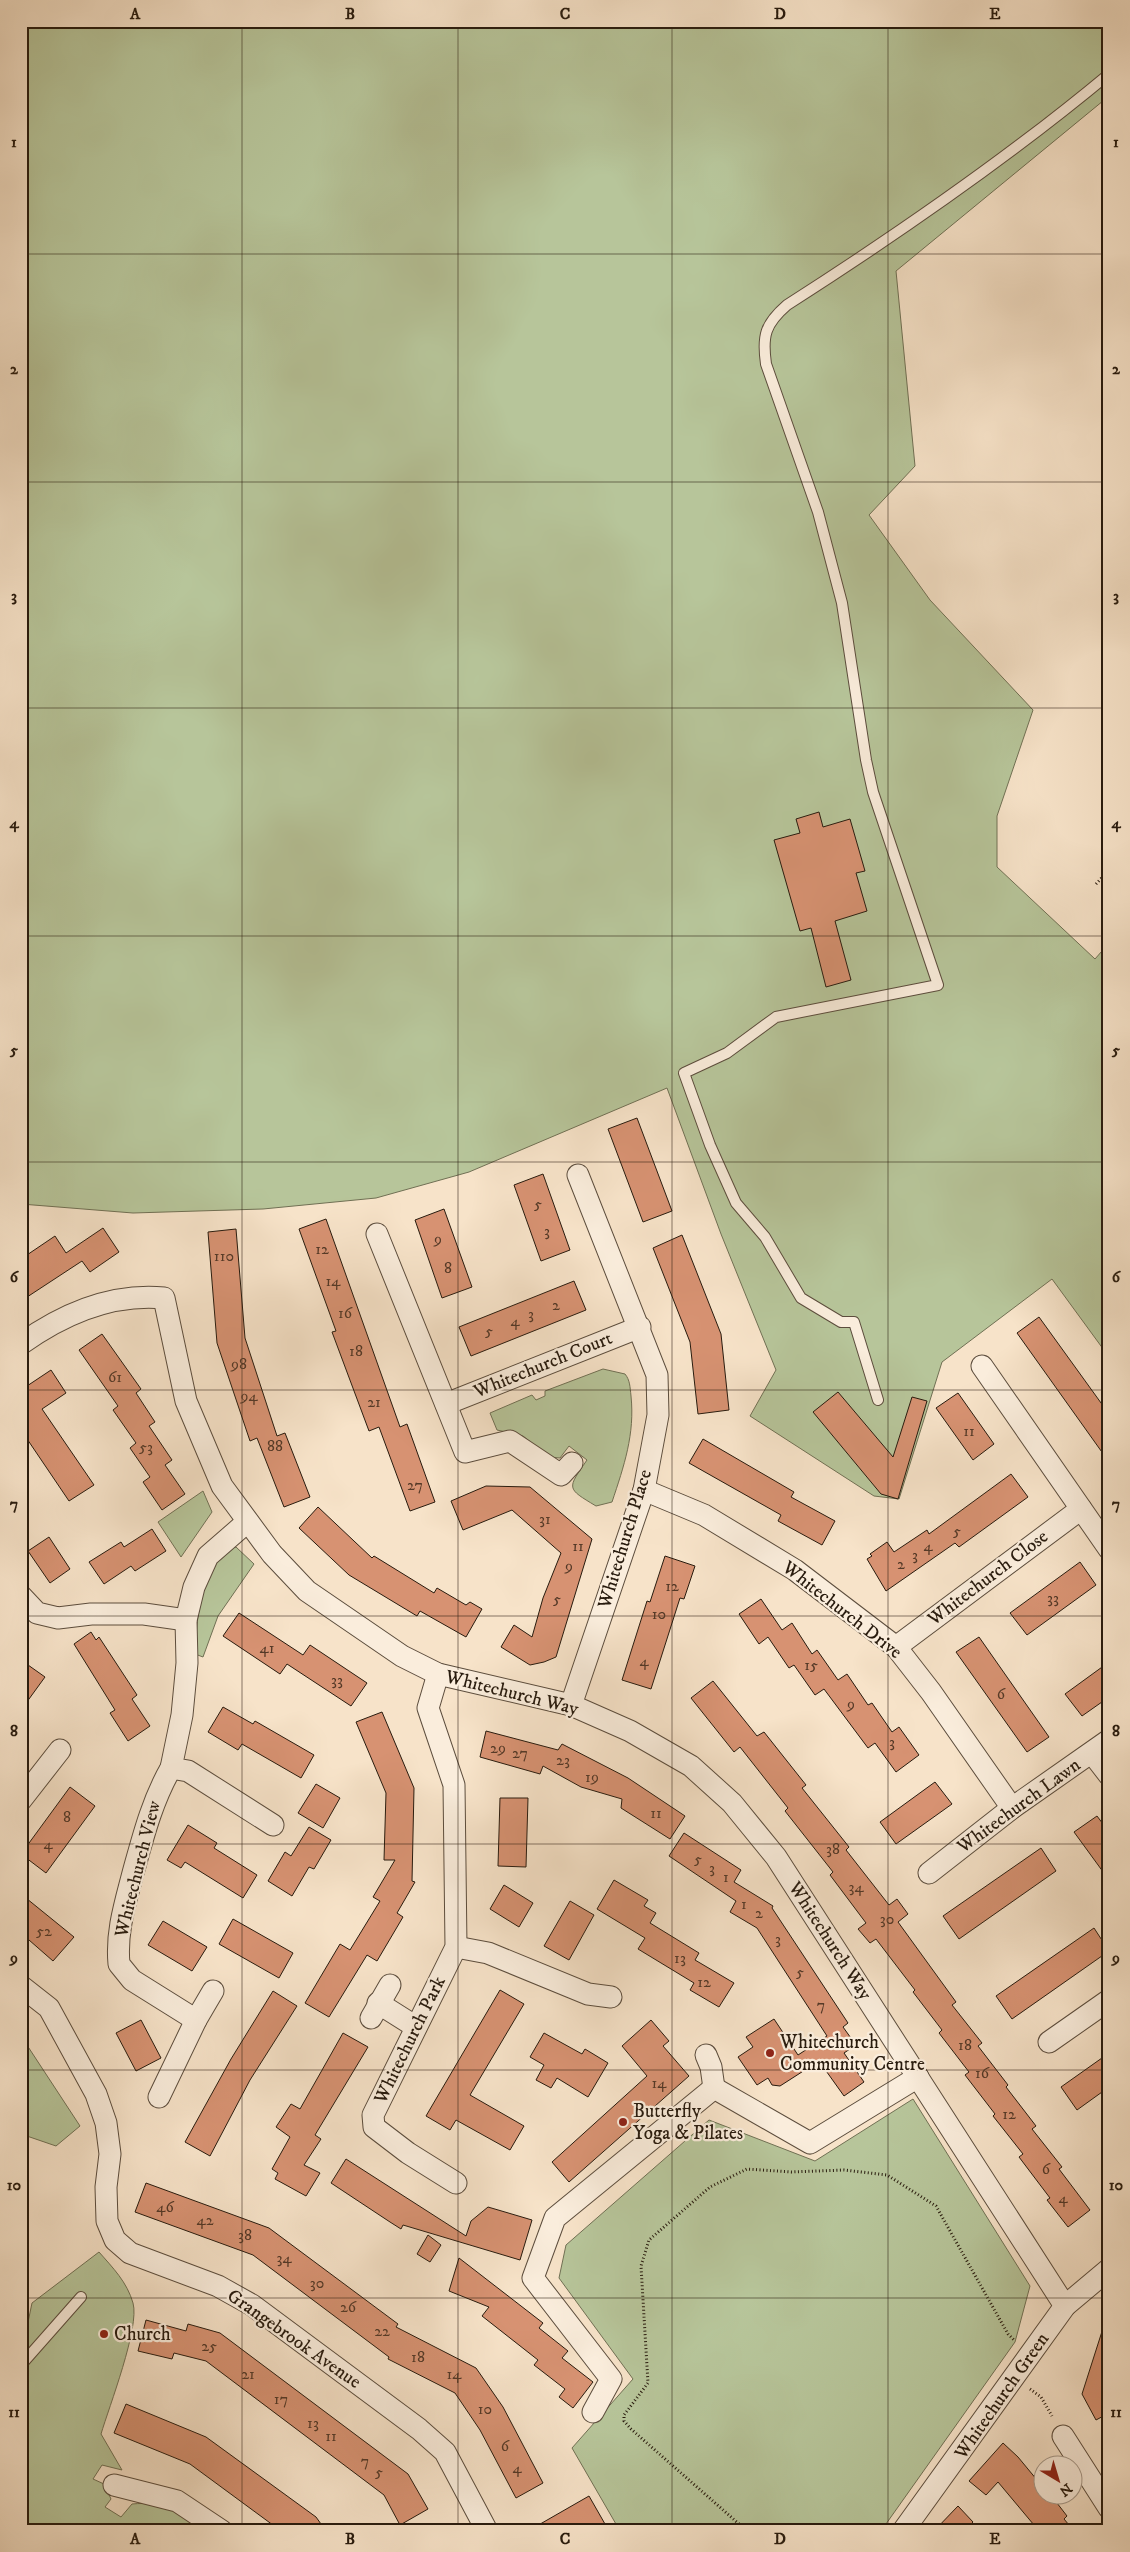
<svg xmlns="http://www.w3.org/2000/svg" width="1130" height="2552" viewBox="0 0 1130 2552" font-family="'IM FELL DW Pica',serif">
  <rect width="100%" height="100%" fill="#f7e3c9"/>
  <filter id="stains"><feTurbulence type="fractalNoise" baseFrequency=".004" numOctaves="4"/><feColorMatrix values="0 0 0 0 .2 0 0 0 0 .09 0 0 0 0 .02 0 0 0 .5 -.17"/></filter>
  <radialGradient id="worn" r=".72"><stop offset=".6" stop-color="#630" stop-opacity="0"/><stop offset="1" stop-color="#630" stop-opacity=".3"/></radialGradient>
  <g fill="#b7c59a" stroke="#707054">
    <polygon points="21,21 1109,21 1109,96 896,271 915,466 869,515 930,600 1033,710 997,816 997,867 1095,959 1109,943 1109,1357 1052,1279 942,1362 899,1499 874,1496 750,1416 776,1370 721,1234 667,1088 469,1172 376,1198 263,1209 133,1213 21,1204"/>
    <path d="M603,1369L625,1374C630,1380 630,1387 631,1396C635,1434 624,1466 612,1502L596,1506C566,1488 567,1489 587,1460L569,1446L560,1458L549,1457L523,1436L497,1430L490,1413L532,1395L536,1400L545,1396V1391Z"/>
    <polygon points="203,1491 212,1512 181,1557 158,1522"/>
    <path d="M236,1547L254,1564L218,1616L203,1657L195,1654C196,1628 200,1566 225,1551C228,1549 233,1548 236,1547Z"/>
    <polygon points="21,2036 80,2126 56,2146 21,2134"/>
    <polygon points="913,2099 1030,2286 1015,2342 881,2531 620,2531 572,2448 633,2379 559,2278 566,2245 709,2120 815,2161"/>
    <path d="M99,2252C113,2268 127,2282 133,2303C140,2327 109,2407 101,2434L122,2470L102,2465L93,2479L104,2484L111,2499L105,2507L121,2517L132,2504C163,2501 182,2512 206,2531H21V2356L32,2303Z"/>
  </g>
  <g fill="#d79272" stroke="#281b0e">
    <polygon points="819,812 823,827 850,819 865,871 856,873 867,911 835,921 851,980 826,987 811,928 800,931 774,840 800,833 796,819"/>
    <polygon points="637,1118 672,1211 643,1222 608,1129"/>
    <polygon points="543,1174 570,1250 541,1261 514,1185"/>
    <polygon points="444,1209 472,1287 442,1298 415,1220"/>
    <polygon points="326,1219 400,1427 407,1424 435,1502 410,1511 379,1427 369,1431 332,1332 336,1331 299,1229"/>
    <polygon points="103,1228 119,1252 90,1272 82,1261 21,1301 21,1259 55,1236 66,1253"/>
    <polygon points="236,1229 245,1338 277,1436 285,1433 310,1497 284,1507 257,1438 250,1441 217,1343 208,1232"/>
    <polygon points="682,1235 721,1334 729,1410 698,1414 690,1342 653,1248"/>
    <polygon points="574,1281 586,1310 471,1356 459,1327"/>
    <polygon points="1039,1317 1109,1414 1109,1462 1017,1333"/>
    <polygon points="102,1334 141,1389 136,1393 155,1422 149,1426 172,1460 165,1465 185,1494 162,1510 143,1482 150,1477 130,1448 136,1443 113,1410 118,1406 79,1350"/>
    <polygon points="51,1370 66,1393 42,1409 94,1485 69,1501 21,1430 21,1390"/>
    <polygon points="838,1392 893,1457 912,1397 927,1401 898,1499 881,1494 813,1412"/>
    <polygon points="958,1393 994,1444 973,1460 936,1408"/>
    <polygon points="703,1439 794,1492 791,1497 835,1521 822,1545 778,1521 781,1515 689,1463"/>
    <polygon points="1011,1474 1028,1497 959,1547 955,1543 886,1591 867,1559 872,1556 870,1554 887,1542 894,1552 927,1530 929,1534"/>
    <polygon points="486,1486 530,1487 592,1539 556,1657 544,1662 530,1665 501,1647 514,1625 532,1637 543,1598 561,1553 512,1510 463,1530 451,1501"/>
    <polygon points="318,1507 372,1558 374,1556 434,1593 437,1588 466,1605 470,1602 482,1609 466,1637 420,1611 417,1616 349,1575 299,1528"/>
    <polygon points="152,1529 166,1551 135,1571 131,1566 104,1584 89,1562 121,1542 124,1547"/>
    <polygon points="49,1537 70,1569 50,1583 28,1551"/>
    <polygon points="665,1556 695,1566 684,1599 680,1598 651,1689 622,1680 647,1601 650,1602"/>
    <polygon points="1080,1562 1096,1585 1027,1635 1010,1613"/>
    <polygon points="761,1599 782,1630 792,1623 812,1654 817,1650 838,1680 847,1674 868,1705 872,1703 892,1732 899,1727 919,1755 896,1772 875,1743 868,1748 824,1689 815,1695 794,1665 789,1668 768,1637 759,1644 739,1614"/>
    <polygon points="239,1613 303,1655 310,1645 367,1683 351,1706 287,1664 280,1674 223,1636"/>
    <polygon points="91,1632 96,1640 99,1637 137,1695 132,1699 150,1726 128,1741 110,1713 115,1710 74,1644"/>
    <polygon points="979,1637 1049,1737 1027,1752 956,1652"/>
    <polygon points="21,1660 45,1677 21,1710"/>
    <polygon points="1109,1662 1109,1697 1082,1716 1065,1694"/>
    <polygon points="713,1681 757,1736 764,1732 806,1785 802,1788 849,1847 846,1850 889,1905 897,1899 908,1914 898,1922 956,2002 952,2005 982,2043 978,2046 1008,2085 1006,2087 1036,2126 1032,2129 1062,2167 1059,2169 1090,2210 1068,2227 1047,2200 1050,2198 1019,2157 1023,2154 993,2116 995,2114 965,2075 969,2072 939,2033 942,2030 913,1992 915,1990 876,1939 870,1943 858,1929 866,1923 830,1875 833,1872 785,1811 788,1808 740,1747 734,1752 691,1698"/>
    <polygon points="223,1707 253,1724 255,1721 314,1755 301,1778 242,1744 238,1750 208,1732"/>
    <polygon points="382,1712 414,1788 412,1881 415,1882 397,1913 403,1917 377,1961 367,1955 329,2017 305,2003 340,1944 350,1950 380,1901 373,1897 395,1860 384,1860 386,1793 356,1722"/>
    <polygon points="486,1731 558,1750 562,1744 628,1778 685,1816 670,1839 621,1808 622,1799 581,1787 543,1766 540,1774 480,1757"/>
    <polygon points="935,1782 952,1804 896,1844 880,1822"/>
    <polygon points="316,1784 340,1798 323,1828 298,1813"/>
    <polygon points="70,1787 95,1806 46,1873 21,1854"/>
    <polygon points="500,1798 528,1798 526,1867 498,1866"/>
    <polygon points="1097,1816 1109,1832 1109,1880 1074,1832"/>
    <polygon points="188,1825 217,1843 214,1848 257,1875 243,1898 185,1862 181,1868 167,1860"/>
    <polygon points="309,1827 331,1840 314,1869 309,1867 292,1896 268,1881 285,1852 291,1856"/>
    <polygon points="684,1833 741,1870 734,1882 773,1906 772,1908 848,2023 843,2027 856,2045 844,2053 864,2082 844,2096 819,2061 780,2086 772,2085 768,2078 757,2085 738,2057 753,2047 746,2037 774,2019 798,2055 827,2036 757,1928 730,1912 736,1901 669,1856"/>
    <polygon points="1041,1848 1056,1871 959,1939 943,1916"/>
    <polygon points="614,1880 648,1900 644,1906 656,1913 650,1923 699,1953 695,1960 734,1983 719,2007 690,1990 694,1983 638,1949 645,1938 597,1909"/>
    <polygon points="504,1885 533,1903 519,1927 490,1909"/>
    <polygon points="21,1894 74,1937 53,1961 21,1933"/>
    <polygon points="570,1901 594,1915 569,1960 544,1946"/>
    <polygon points="233,1919 293,1953 279,1978 219,1944"/>
    <polygon points="163,1921 207,1947 192,1971 148,1945"/>
    <polygon points="1094,1928 1109,1951 1012,2019 996,1996"/>
    <polygon points="500,1990 524,2004 470,2095 524,2126 510,2150 456,2120 450,2130 426,2116"/>
    <polygon points="273,1991 297,2006 250,2080 210,2156 185,2142 231,2059"/>
    <polygon points="141,2020 161,2058 136,2071 116,2033"/>
    <polygon points="651,2020 669,2041 663,2046 689,2076 569,2182 552,2162 647,2076 622,2046"/>
    <polygon points="343,2033 368,2047 315,2135 321,2139 304,2165 320,2173 306,2196 275,2179 278,2173 272,2169 290,2137 276,2127 291,2104 300,2109"/>
    <polygon points="544,2033 582,2054 585,2049 608,2063 588,2097 557,2078 551,2088 536,2080 544,2065 530,2057"/>
    <polygon points="1109,2053 1109,2087 1077,2110 1061,2087"/>
    <polygon points="346,2159 466,2236 471,2221 488,2207 532,2220 520,2260 403,2225 401,2229 390,2222 331,2183"/>
    <polygon points="146,2183 269,2228 398,2324 396,2327 476,2368 503,2407 543,2483 516,2498 480,2430 455,2393 388,2359 389,2357 253,2255 135,2212"/>
    <polygon points="428,2235 441,2245 430,2262 417,2254"/>
    <polygon points="459,2258 543,2323 539,2328 568,2351 562,2358 593,2382 573,2408 559,2397 565,2389 534,2365 538,2360 482,2316 489,2307 449,2291"/>
    <polygon points="146,2320 186,2331 188,2324 220,2333 408,2474 428,2509 400,2525 384,2495 206,2361 174,2353 172,2359 138,2351"/>
    <polygon points="1105,2322 1109,2323 1109,2413 1096,2420 1082,2394"/>
    <polygon points="126,2404 206,2437 316,2517 326,2531 281,2531 190,2464 114,2433"/>
    <polygon points="1003,2443 1018,2457 1042,2486 1042,2494 1050,2494 1067,2516 1064,2519 1074,2531 1039,2531 998,2482 986,2495 969,2481"/>
    <polygon points="589,2496 605,2524 592,2531 528,2531"/>
    <polygon points="958,2506 973,2522 964,2531 934,2531"/>
  </g>
  <g fill="none" stroke-linecap="round" stroke-linejoin="round">
    <defs>
      <g id="lane">
        <path d="M878,1400L854,1322H841L801,1298L765,1237L736,1203L710,1145L684,1073L727,1053L776,1017L938,985L873,792L866,760L842,603L818,512L766,364C762,336 765,324 787,305C898,234 1007,159 1109,74"/>
        <polyline points="21,2365 81,2297"/>
        <polyline points="1098,2489 1109,2482"/>
      </g>
      <g id="street">
        <polyline points="377,1234 465,1452 510,1441 561,1475 572,1463"/>
        <path d="M21,1344C63,1314 111,1293 164,1298L186,1401L222,1486L272,1554L307,1591L402,1656L438,1674L571,1705L630,1731L691,1766L732,1803L776,1857L1065,2306"/>
        <polyline points="982,1366 1109,1549"/>
        <polyline points="446,1404 640,1327"/>
        <polyline points="644,1490 704,1515 795,1570 896,1647 931,1692 1012,1808"/>
        <polyline points="247,1522 208,1556 194,1587 186,1620 187,1663 182,1715 171,1768 188,1771 273,1825"/>
        <polyline points="21,1596 37,1613 58,1618 91,1614 144,1614 186,1620"/>
        <polyline points="896,1647 1081,1509"/>
        <polyline points="438,1674 428,1708 454,1785 456,1947 373,2115 374,2127 408,2153 456,2183"/>
        <polyline points="571,1705 644,1490 658,1415 657,1375 578,1175"/>
        <polyline points="1092,1753 1109,1775"/>
        <path d="M171,1768C152,1801 143,1837 133,1873C125,1904 116,1932 119,1964L132,1980L196,2020L213,1991"/>
        <polyline points="21,1800 60,1750"/>
        <polyline points="929,1873 1012,1808 1109,1740"/>
        <polyline points="456,1947 488,1953 588,1994 611,1997"/>
        <polyline points="21,1986 49,2008 96,2094 106,2123 110,2154 106,2187 107,2221 115,2240 130,2253 218,2286 252,2305 419,2429 445,2452 487,2531"/>
        <polyline points="378,2003 416,2027"/>
        <polyline points="371,2018 390,1985"/>
        <polyline points="1049,2042 1109,2000"/>
        <polyline points="706,2055 711,2067 714,2088"/>
        <polyline points="159,2097 196,2020"/>
        <polyline points="593,2412 611,2379 533,2278 555,2218 714,2088 810,2143 918,2077"/>
        <polyline points="1063,2436 1109,2508"/>
        <polyline points="114,2485 177,2501 222,2531"/>
        <polyline points="903,2531 1065,2306 1109,2269"/>
      </g>
    </defs>
    <use href="#lane" stroke="#5c4d3d" stroke-width="12"/>
    <use href="#street" stroke="#5c4d3d" stroke-width="23"/>
    <g stroke="#281b0e" stroke-width="3" stroke-dasharray="1 2.5" stroke-linecap="butt">
      <polyline points="1096,884 1109,870"/>
      <polyline points="1030,2389 1041,2397 1052,2416"/>
      <polyline points="737,2531 738,2523"/>
      <polyline points="747,2531 631,2429 624,2421 624,2415 648,2383 641,2266 649,2240 710,2187 747,2169 791,2172 844,2170 887,2175 936,2206 1008,2334 1015,2341"/>
    </g>
    <use href="#lane" stroke="#faeddc" stroke-width="10"/>
    <use href="#street" stroke="#faeddc" stroke-width="21"/>
  </g>
  <path fill="none" stroke="#281b0e" stroke-width="1" stroke-opacity="0.55" d="M242,21V2531M458,21V2531M672,21V2531M888,21V2531M21,254H1109M21,482H1109M21,708H1109M21,936H1109M21,1162H1109M21,1390H1109M21,1616H1109M21,1844H1109M21,2070H1109M21,2298H1109"/>
  <g fill="#8f2418" stroke="#faeddc" stroke-width="2">
    <circle cx="770" cy="2053" r="5"/>
    <circle cx="623" cy="2122" r="5"/>
    <circle cx="104" cy="2334" r="5"/>
  </g>
  <g text-anchor="middle" dominant-baseline="central" stroke-width="4.5" stroke-linejoin="round" paint-order="stroke">
    <g font-size="16" fill="#543927">
      <text x="538" y="1204">5</text>
      <text x="547" y="1231">3</text>
      <text x="438" y="1239">9</text>
      <text x="322" y="1249">12</text>
      <text x="224" y="1256">110</text>
      <text x="448" y="1268">8</text>
      <text x="333" y="1281">14</text>
      <text x="556" y="1305">2</text>
      <text x="345" y="1313">16</text>
      <text x="531" y="1314">3</text>
      <text x="515" y="1321">4</text>
      <text x="489" y="1331">5</text>
      <text x="356" y="1351">18</text>
      <text x="239" y="1364">98</text>
      <text x="115" y="1377">61</text>
      <text x="249" y="1396">94</text>
      <text x="374" y="1402">21</text>
      <text x="969" y="1431">11</text>
      <text x="275" y="1446">88</text>
      <text x="146" y="1447">53</text>
      <text x="415" y="1485">27</text>
      <text x="545" y="1519">31</text>
      <text x="957" y="1531">5</text>
      <text x="578" y="1546">11</text>
      <text x="928" y="1546">4</text>
      <text x="915" y="1555">3</text>
      <text x="901" y="1564">2</text>
      <text x="569" y="1566">9</text>
      <text x="672" y="1586">12</text>
      <text x="1053" y="1598">33</text>
      <text x="557" y="1599">5</text>
      <text x="659" y="1614">10</text>
      <text x="267" y="1648">41</text>
      <text x="644" y="1661">4</text>
      <text x="811" y="1665">15</text>
      <text x="337" y="1680">33</text>
      <text x="1001" y="1694">6</text>
      <text x="851" y="1704">9</text>
      <text x="892" y="1742">3</text>
      <text x="498" y="1748">29</text>
      <text x="520" y="1753">27</text>
      <text x="563" y="1760">23</text>
      <text x="592" y="1777">19</text>
      <text x="656" y="1813">11</text>
      <text x="67" y="1817">8</text>
      <text x="48" y="1844">4</text>
      <text x="833" y="1849">38</text>
      <text x="698" y="1859">5</text>
      <text x="712" y="1868">3</text>
      <text x="726" y="1877">1</text>
      <text x="856" y="1887">34</text>
      <text x="744" y="1904">1</text>
      <text x="759" y="1913">2</text>
      <text x="887" y="1919">30</text>
      <text x="44" y="1931">52</text>
      <text x="778" y="1939">3</text>
      <text x="680" y="1958">13</text>
      <text x="800" y="1972">5</text>
      <text x="704" y="1982">12</text>
      <text x="821" y="2005">7</text>
      <text x="965" y="2045">18</text>
      <text x="982" y="2073">16</text>
      <text x="659" y="2083">14</text>
      <text x="1009" y="2114">12</text>
      <text x="1046" y="2169">6</text>
      <text x="1063" y="2198">4</text>
      <text x="165" y="2207">46</text>
      <text x="205" y="2220">42</text>
      <text x="245" y="2235">38</text>
      <text x="284" y="2258">34</text>
      <text x="317" y="2283">30</text>
      <text x="348" y="2307">26</text>
      <text x="382" y="2331">22</text>
      <text x="209" y="2346">25</text>
      <text x="418" y="2357">18</text>
      <text x="248" y="2374">21</text>
      <text x="454" y="2374">14</text>
      <text x="281" y="2399">17</text>
      <text x="485" y="2409">10</text>
      <text x="313" y="2423">13</text>
      <text x="331" y="2436">11</text>
      <text x="505" y="2446">6</text>
      <text x="365" y="2461">7</text>
      <text x="517" y="2468">4</text>
      <text x="379" y="2472">5</text>
    </g>
    <g font-size="19" fill="#281b0e" stroke="#faeddc">
      <text transform="translate(543 1365) rotate(-22)">Whitechurch Court</text>
      <text transform="translate(625 1539) rotate(-73)">Whitechurch Place</text>
      <text transform="translate(988 1578) rotate(-37)">Whitechurch Close</text>
      <text transform="translate(842 1610) rotate(38)">Whitechurch Drive</text>
      <text transform="translate(512 1693) rotate(14)">Whitechurch Way</text>
      <text transform="translate(1019 1806) rotate(-36)">Whitechurch Lawn</text>
      <text transform="translate(138 1869) rotate(-76)">Whitechurch View</text>
      <text transform="translate(830 1941) rotate(57)">Whitechurch Way</text>
      <text transform="translate(410 2040) rotate(-64)">Whitechurch Park</text>
      <text transform="translate(294 2339) rotate(35)">Grangebrook Avenue</text>
      <text transform="translate(1002 2396) rotate(-55)">Whitechurch Green</text>
    </g>
    <g font-size="19" fill="#281b0e" stroke="#faeddc" text-anchor="start">
      <text x="780" y="2042">Whitechurch<tspan x="780" dy="22">Community Centre</tspan></text>
      <text x="633" y="2111">Butterfly<tspan x="633" dy="22">Yoga &amp; Pilates</tspan></text>
      <text x="114" y="2334">Church</text>
    </g>
  </g>
  <rect width="1130" height="2552" fill="none" stroke="#f7e3c9" stroke-width="55"/>
  <g transform="translate(1058 2480) rotate(142)"><circle r="24" fill="#faeddc" stroke="#a6998a"/>
  <path d="M0-4L9 19L0 12L-9 19Z" fill="#8f2418"/>
  <text y="-8" font-size="14" font-weight="bold" text-anchor="middle" fill="#281b0e">N</text>
  </g>
  <rect x="28" y="28" width="1074" height="2496" fill="none" stroke="#281b0e" stroke-width="2"/>
  <g font-size="16" text-anchor="middle" font-weight="bold" fill="#281b0e">
    <text x="135" y="19">A</text>
    <text x="350" y="19">B</text>
    <text x="565" y="19">C</text>
    <text x="780" y="19">D</text>
    <text x="995" y="19">E</text>
    <text x="14" y="147">1</text>
    <text x="1116" y="147">1</text>
    <text x="14" y="374">2</text>
    <text x="1116" y="374">2</text>
    <text x="14" y="601">3</text>
    <text x="1116" y="601">3</text>
    <text x="14" y="828">4</text>
    <text x="1116" y="828">4</text>
    <text x="14" y="1055">5</text>
    <text x="1116" y="1055">5</text>
    <text x="14" y="1282">6</text>
    <text x="1116" y="1282">6</text>
    <text x="14" y="1509">7</text>
    <text x="1116" y="1509">7</text>
    <text x="14" y="1736">8</text>
    <text x="1116" y="1736">8</text>
    <text x="14" y="1963">9</text>
    <text x="1116" y="1963">9</text>
    <text x="14" y="2190">10</text>
    <text x="1116" y="2190">10</text>
    <text x="14" y="2417">11</text>
    <text x="1116" y="2417">11</text>
    <text x="135" y="2544">A</text>
    <text x="350" y="2544">B</text>
    <text x="565" y="2544">C</text>
    <text x="780" y="2544">D</text>
    <text x="995" y="2544">E</text>
  </g>
  <rect width="100%" height="100%" filter="url(#stains)"/>
  <rect width="100%" height="100%" fill="url(#worn)"/>
</svg>
